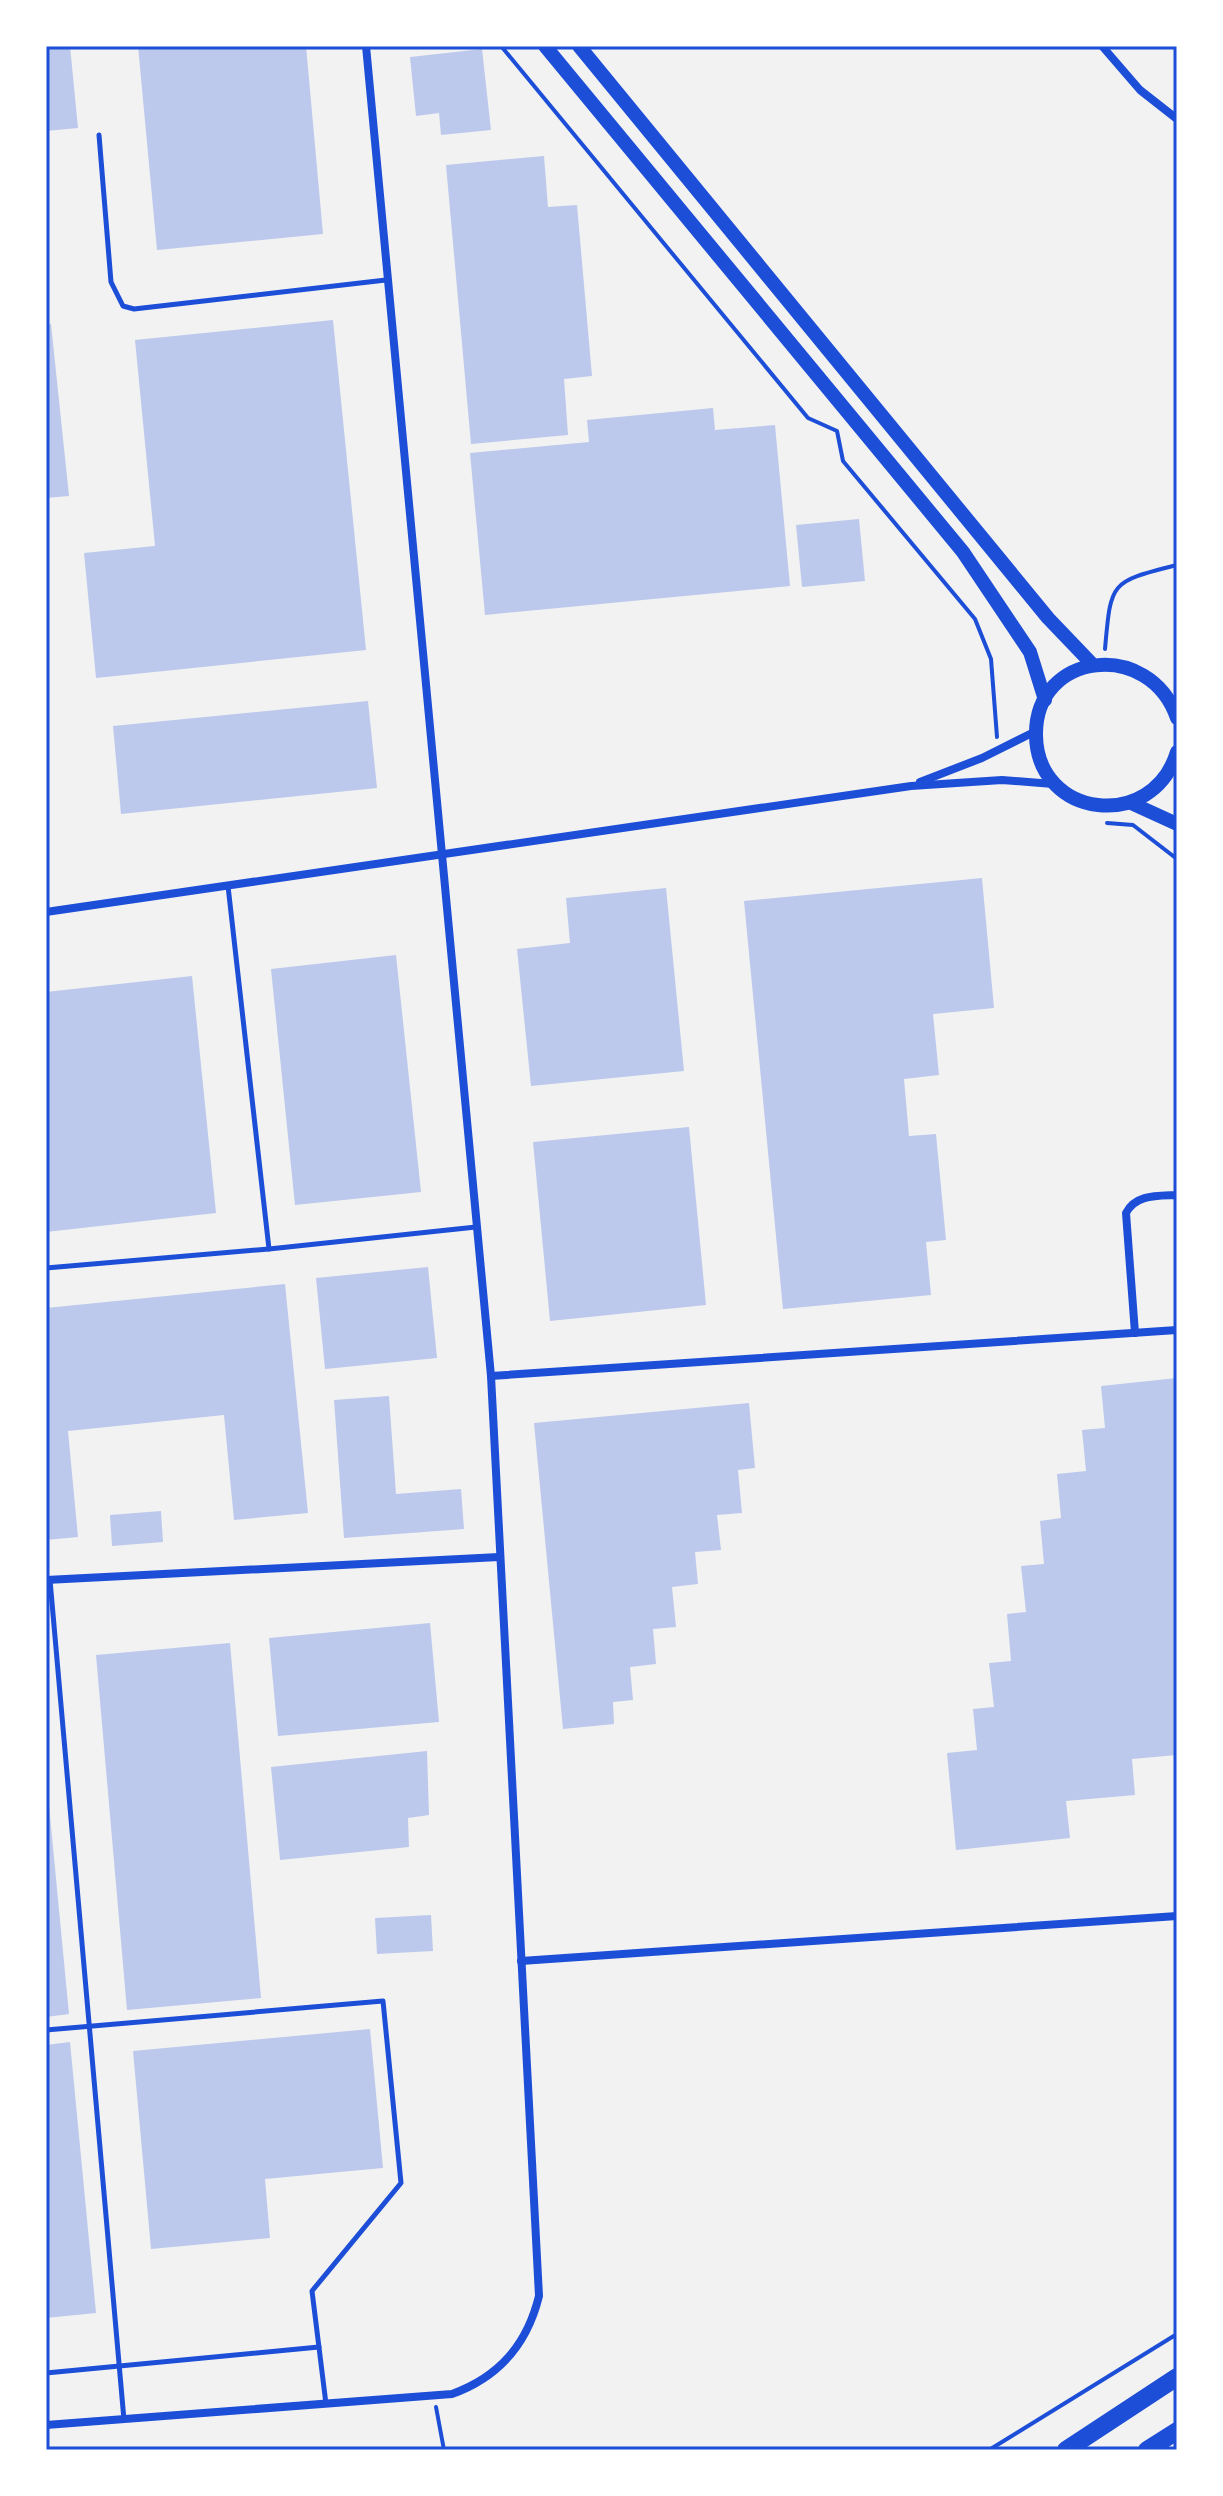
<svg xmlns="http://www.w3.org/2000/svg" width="1223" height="2496" viewBox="0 0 1223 2496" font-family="'Fira Sans',sans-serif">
  <rect width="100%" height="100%" fill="#f2f2f2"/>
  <g fill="#bdc9ec">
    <polygon points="46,46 70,46 78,128 46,131"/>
    <polygon points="138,46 306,46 323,234 157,250"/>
    <polygon points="482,49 491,130 441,135 439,113 416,116 410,57"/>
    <polygon points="544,156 548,207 577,205 592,376 564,379 568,435 471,444 446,165"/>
    <polygon points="333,320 366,650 96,678 84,553 155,546 135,340"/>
    <polygon points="51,324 69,496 46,498 46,325"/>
    <polygon points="713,408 715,430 775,425 790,586 485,615 470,453 589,442 587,420"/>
    <polygon points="859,519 865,581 802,587 796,525"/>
    <polygon points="368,701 377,788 121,814 113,726"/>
    <polygon points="982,878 994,1008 933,1014 939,1075 904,1079 909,1136 936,1134 946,1240 926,1242 931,1295 783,1309 744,901"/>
    <polygon points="666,888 684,1071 531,1086 517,949 570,943 566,898"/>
    <polygon points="396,955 421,1192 295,1205 271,969"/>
    <polygon points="192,976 216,1213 46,1232 46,992"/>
    <polygon points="689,1127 706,1305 550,1321 533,1142"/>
    <polygon points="428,1267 437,1358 325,1369 316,1278"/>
    <polygon points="285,1284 308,1513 234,1520 224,1415 68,1431 78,1537 46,1540 46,1308"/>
    <polygon points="1177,1378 1177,1755 1132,1759 1135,1795 1066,1801 1070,1838 956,1850 947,1753 977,1750 973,1709 994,1707 989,1663 1011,1661 1007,1614 1026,1612 1021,1566 1044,1564 1040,1521 1061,1518 1057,1474 1086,1471 1082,1430 1105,1428 1101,1386"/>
    <polygon points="389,1396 396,1494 461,1489 464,1529 344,1538 334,1400"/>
    <polygon points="749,1403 755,1468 738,1470 742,1513 717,1515 721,1550 695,1552 698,1584 672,1587 676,1627 653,1629 656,1664 630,1667 633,1700 613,1702 614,1724 563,1729 534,1423"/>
    <polygon points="161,1511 163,1542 112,1546 110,1515"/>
    <polygon points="430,1623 439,1722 278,1736 269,1638"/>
    <polygon points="230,1643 261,1998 127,2010 96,1655"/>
    <polygon points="427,1751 429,1815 408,1818 409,1847 280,1860 271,1767"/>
    <polygon points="46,1774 69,2014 46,2017"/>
    <polygon points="431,1915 433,1951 377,1954 375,1918"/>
    <polygon points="370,2029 383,2168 265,2179 270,2238 151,2249 133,2051"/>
    <polygon points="70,2042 96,2313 46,2318 46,2045"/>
  </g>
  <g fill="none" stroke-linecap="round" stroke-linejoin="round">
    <g stroke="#1d4ed8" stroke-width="4">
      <polyline points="501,46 808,418 837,431 843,461 975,619 991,659 997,737"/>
      <path d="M1105,649C1111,581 1110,582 1177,565"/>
      <polyline points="1107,823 1133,825 1177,859"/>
      <polyline points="436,2407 444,2450"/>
      <polyline points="989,2450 1177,2334"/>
    </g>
    <g stroke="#1d4ed8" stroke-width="5">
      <polyline points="99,135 111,282 123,306 134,309 386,280"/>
      <polyline points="228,886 269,1249"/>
      <polyline points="46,1268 269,1249 476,1227"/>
      <polyline points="50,1580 124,2420"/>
      <polyline points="46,2030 383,2001 401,2183 312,2291 326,2404"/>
      <polyline points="46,2373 319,2347"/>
    </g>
    <g stroke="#1d4ed8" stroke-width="8">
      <polyline points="1102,46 1140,90 1177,119"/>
      <polyline points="920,782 982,758 1036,731"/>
      <polyline points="46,912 911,786 1002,780 1053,784"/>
      <path d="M1135,1333L1126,1213C1136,1194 1157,1196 1177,1195"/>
      <polyline points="491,1376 1177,1330"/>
      <polyline points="46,1580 499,1557"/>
      <polyline points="521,1961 1177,1916"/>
      <path d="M46,2425L452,2394C499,2377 527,2345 539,2296L491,1376L366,46"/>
    </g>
    <g stroke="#1d4ed8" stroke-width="14">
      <polyline points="545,46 963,552 1030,652 1045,700"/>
      <polyline points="579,46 1048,618 1093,665"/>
      <path d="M1177,718C1150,639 1035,651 1036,735C1037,819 1153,832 1177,752"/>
      <polyline points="1131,803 1177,824"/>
    </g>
    <g stroke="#1d4ed8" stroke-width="18">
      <polyline points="1066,2450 1177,2377"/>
      <polyline points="1147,2450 1177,2431"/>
    </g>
  </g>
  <rect width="1223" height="2496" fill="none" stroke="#ffffff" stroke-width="96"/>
  <rect x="48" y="48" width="1127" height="2400" fill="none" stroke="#1d4ed8" stroke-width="3"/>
</svg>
